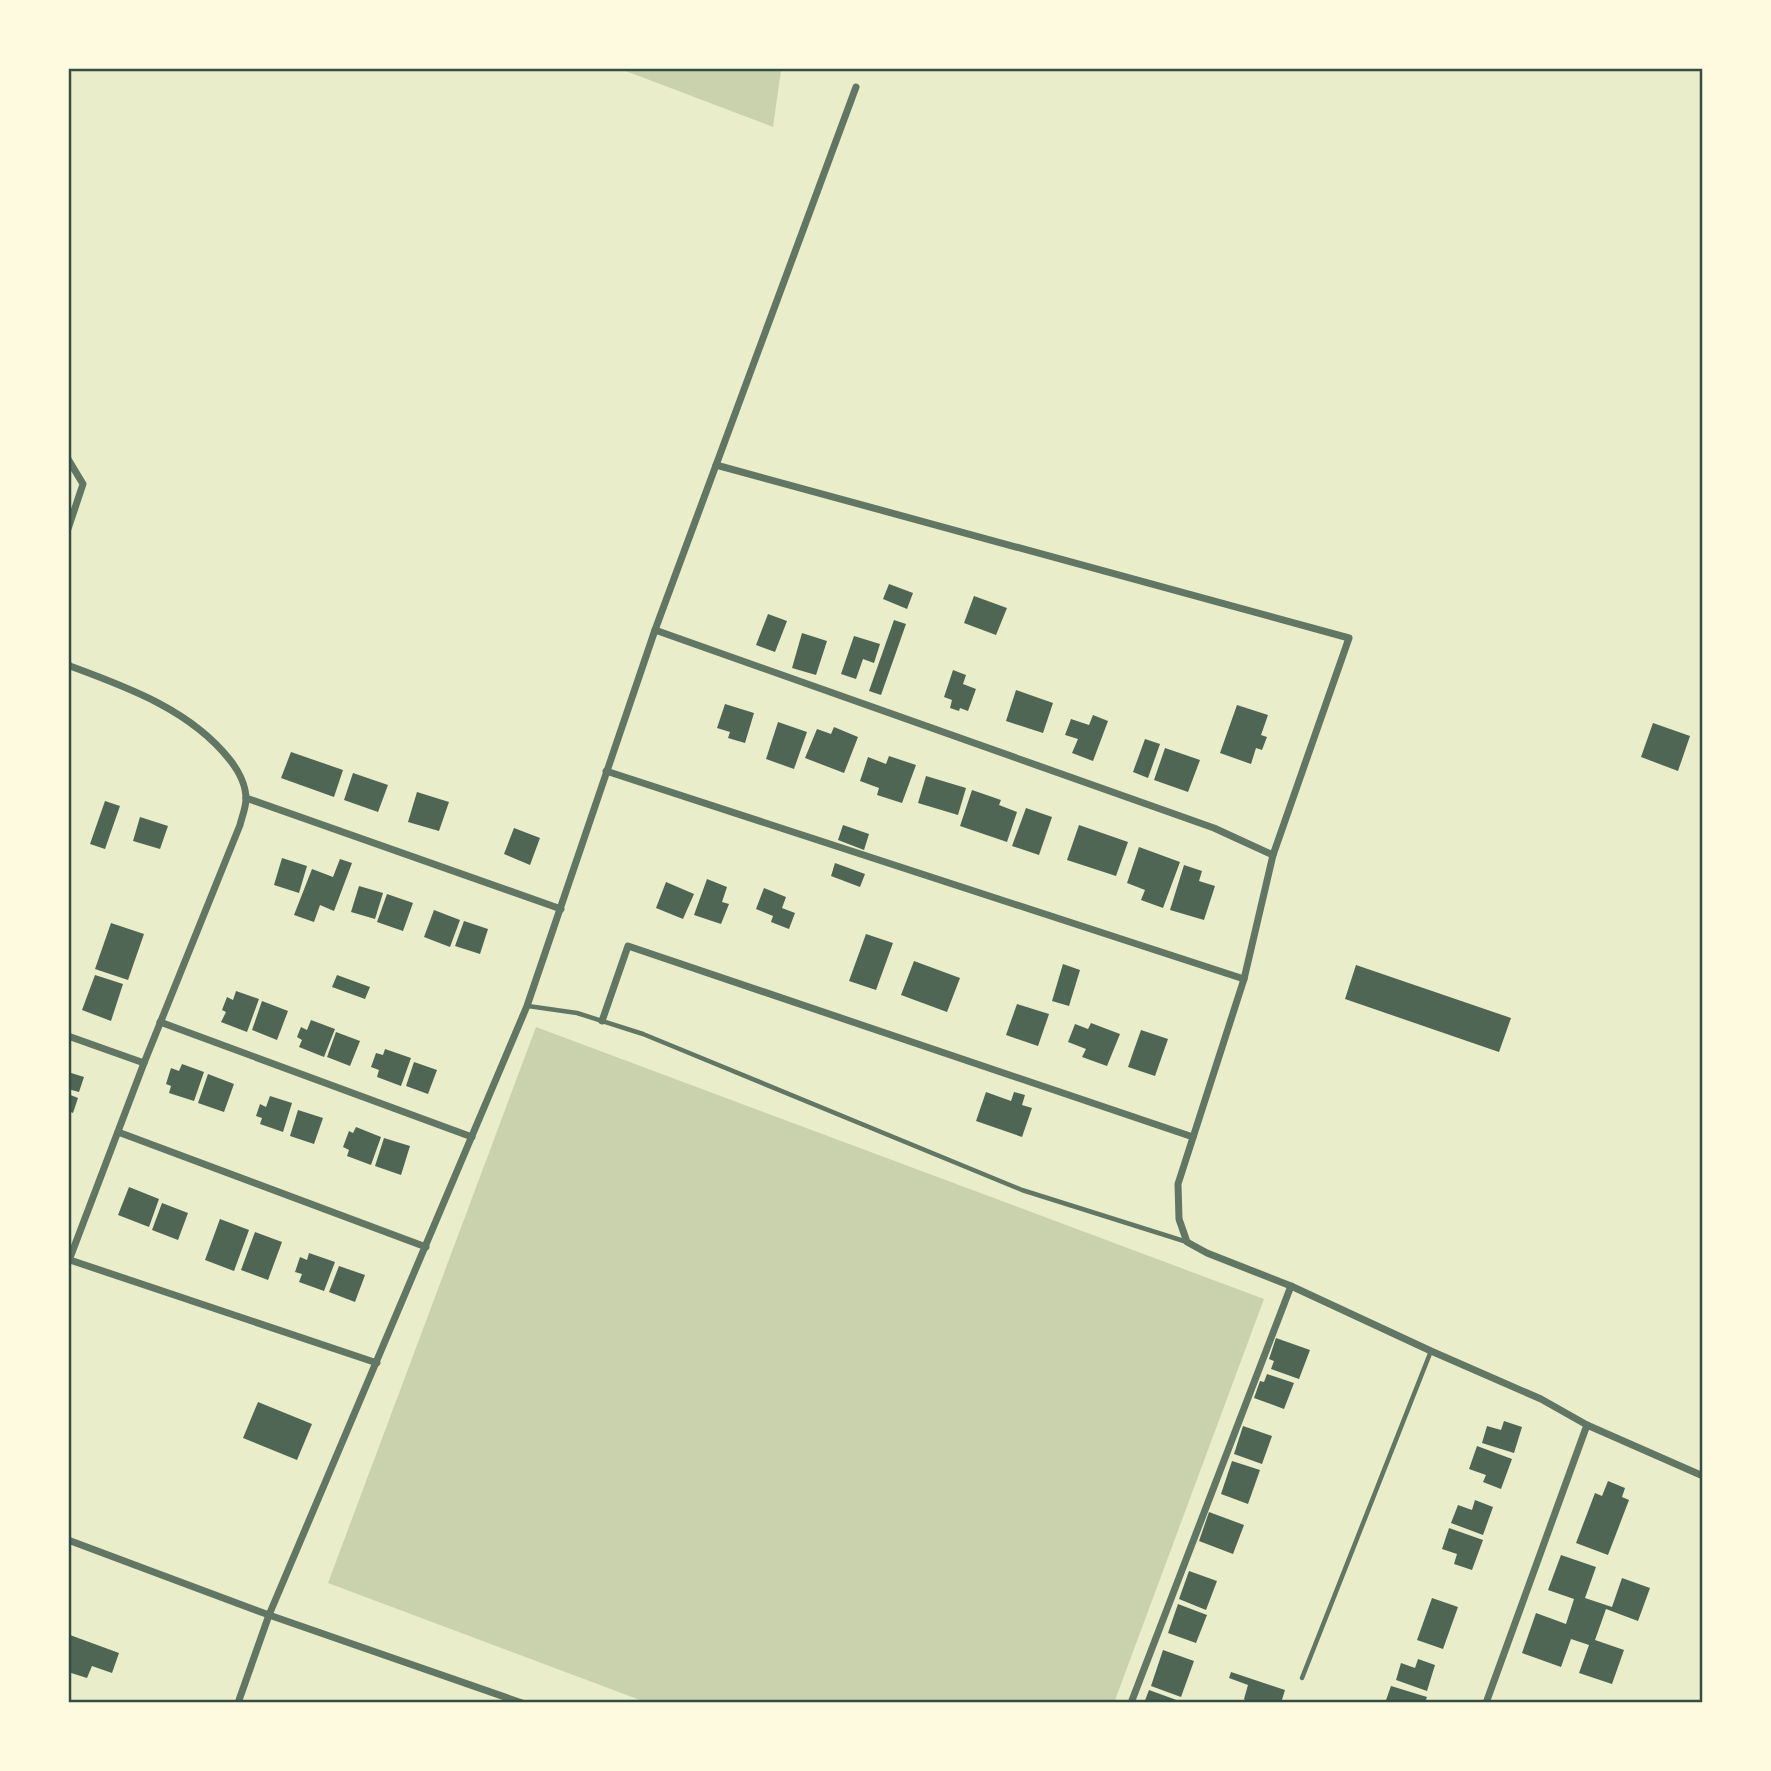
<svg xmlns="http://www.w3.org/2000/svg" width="1771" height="1771" viewBox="0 0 1771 1771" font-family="'Fira Sans',sans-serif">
  <rect width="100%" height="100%" fill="#e9edc9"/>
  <g fill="#cad2ad">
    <polygon points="618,68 777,68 781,70 773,127"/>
    <polygon points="536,1027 1264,1299 1114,1703 648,1703 328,1583"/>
  </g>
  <g fill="#4f6655">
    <polygon points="889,584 913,593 907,609 883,599"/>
    <polygon points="974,596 1007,608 996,635 964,623"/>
    <polygon points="768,614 787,621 775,652 756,645"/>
    <polygon points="894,620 906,624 881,695 869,691"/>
    <polygon points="802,633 827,641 816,675 792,668"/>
    <polygon points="854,636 880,644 874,663 863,659 856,679 841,674"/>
    <polygon points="953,670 966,675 963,684 976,689 968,711 960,708 959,711 950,708 952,700 944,697"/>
    <polygon points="1016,690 1053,703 1043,733 1006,721"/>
    <polygon points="725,704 754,713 745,743 728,738 730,732 717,728"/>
    <polygon points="1237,705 1268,715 1261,735 1267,737 1262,750 1256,748 1251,764 1220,753"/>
    <polygon points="1093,715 1108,721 1093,761 1072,753 1078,739 1065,735 1071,719 1089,725"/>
    <polygon points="778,722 807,732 794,769 766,759"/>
    <polygon points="1653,723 1690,736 1678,771 1641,757"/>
    <polygon points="834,727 858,737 844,773 805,758 817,729 831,734"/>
    <polygon points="1145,739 1160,744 1148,778 1133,772"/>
    <polygon points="1165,748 1200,760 1188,792 1154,780"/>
    <polygon points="291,752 343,770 334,797 281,778"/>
    <polygon points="889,756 916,765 902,803 877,795 879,788 860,781 868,757 886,764"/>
    <polygon points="353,773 388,785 378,812 344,800"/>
    <polygon points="926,776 966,788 958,815 918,803"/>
    <polygon points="972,790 1001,800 999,805 1017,812 1007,842 960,826"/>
    <polygon points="417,792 449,802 439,831 408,822"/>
    <polygon points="105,801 120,806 105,849 90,844"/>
    <polygon points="1026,808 1052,817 1039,855 1012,846"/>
    <polygon points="140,817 168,826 160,849 133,841"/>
    <polygon points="843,825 869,834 864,850 838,840"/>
    <polygon points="1079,825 1128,842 1116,876 1067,860"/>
    <polygon points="514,828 540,838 530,865 504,854"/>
    <polygon points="1139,847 1180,862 1163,908 1141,900 1145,890 1127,883"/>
    <polygon points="282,858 307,866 299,893 274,885"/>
    <polygon points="340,859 352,863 334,911 320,905 314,922 294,915 312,869 333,877"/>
    <polygon points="835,863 865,874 860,887 831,876"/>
    <polygon points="1184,865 1202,871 1199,881 1215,886 1204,920 1170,910"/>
    <polygon points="707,879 727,887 722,902 729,904 721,924 694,915"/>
    <polygon points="666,882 694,894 683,919 656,908"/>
    <polygon points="359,886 383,893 375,919 351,912"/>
    <polygon points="764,888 786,897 782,908 795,913 789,929 771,922 773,916 756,909"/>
    <polygon points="387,894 413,903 403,931 377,922"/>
    <polygon points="434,910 460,920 450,947 424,937"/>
    <polygon points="464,921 488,929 480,954 455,946"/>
    <polygon points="111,923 144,934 128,980 95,969"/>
    <polygon points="866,934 893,943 876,990 849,981"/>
    <polygon points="914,961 960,978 947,1012 901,995"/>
    <polygon points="1063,964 1080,970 1069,1006 1052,1001"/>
    <polygon points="1356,965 1511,1018 1499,1052 1345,999"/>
    <polygon points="95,975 123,984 111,1021 82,1010"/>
    <polygon points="337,975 370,987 365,999 332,987"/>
    <polygon points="236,991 259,999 247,1032 221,1022 226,1012 222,1010 227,997 233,1000"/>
    <polygon points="262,1001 288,1011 277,1040 252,1030"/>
    <polygon points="1017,1004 1049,1014 1038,1046 1006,1035"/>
    <polygon points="311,1020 335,1029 324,1057 299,1047 302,1040 297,1037 301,1027 307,1030"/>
    <polygon points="1091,1023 1120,1034 1107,1066 1082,1057 1086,1049 1068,1042 1075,1024 1088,1029"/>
    <polygon points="1141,1030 1168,1039 1155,1076 1128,1067"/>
    <polygon points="336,1032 360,1041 350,1066 327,1057"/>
    <polygon points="385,1049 411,1058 401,1086 377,1077 379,1070 371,1067 376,1053 383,1055"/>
    <polygon points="414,1062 437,1070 428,1094 406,1086"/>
    <polygon points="182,1064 204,1072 194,1101 169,1093 171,1086 166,1084 171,1068 179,1071"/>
    <polygon points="68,1072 84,1077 79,1092 68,1089"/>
    <polygon points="208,1074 234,1084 224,1112 198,1103"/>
    <polygon points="986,1092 1011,1101 1014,1092 1025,1095 1022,1105 1032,1108 1022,1137 976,1121"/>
    <polygon points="68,1094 78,1098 73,1113 68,1111"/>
    <polygon points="270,1096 292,1103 283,1132 260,1124 262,1118 256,1116 260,1104 266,1107"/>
    <polygon points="298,1110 323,1118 314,1144 290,1136"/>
    <polygon points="356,1127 381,1137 371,1165 347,1156 349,1150 343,1147 349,1131 353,1133"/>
    <polygon points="384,1138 410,1146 401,1175 375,1166"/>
    <polygon points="129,1187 159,1199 149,1227 118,1215"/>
    <polygon points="162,1203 188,1213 178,1240 152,1230"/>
    <polygon points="220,1219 249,1230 234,1271 205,1260"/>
    <polygon points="255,1232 282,1242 268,1280 241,1270"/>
    <polygon points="309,1253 335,1262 324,1291 299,1282 302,1274 295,1272 300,1257 307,1260"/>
    <polygon points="339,1266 365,1275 355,1302 329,1292"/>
    <polygon points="1276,1338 1310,1350 1299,1379 1271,1369 1274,1361 1269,1359"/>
    <polygon points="1267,1374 1294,1383 1284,1409 1254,1398 1260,1381 1264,1382"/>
    <polygon points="258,1402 312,1424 297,1460 243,1438"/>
    <polygon points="1504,1421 1522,1427 1514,1453 1482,1443 1487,1426 1501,1430"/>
    <polygon points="1243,1426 1272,1436 1262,1464 1234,1454"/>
    <polygon points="1477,1446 1512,1459 1501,1489 1483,1482 1486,1475 1469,1469"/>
    <polygon points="1232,1461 1260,1470 1248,1504 1221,1494"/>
    <polygon points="1608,1481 1625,1488 1622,1497 1629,1500 1608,1555 1576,1543 1595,1493 1602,1496"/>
    <polygon points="1475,1500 1493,1507 1483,1535 1451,1523 1458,1505 1472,1510"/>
    <polygon points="1209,1512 1244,1525 1233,1554 1199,1541"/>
    <polygon points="1449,1528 1483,1540 1472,1570 1454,1564 1457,1554 1442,1549"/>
    <polygon points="1561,1555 1596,1567 1585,1598 1612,1607 1622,1578 1650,1588 1638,1621 1606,1609 1595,1640 1624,1650 1612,1684 1579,1673 1589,1645 1571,1639 1561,1667 1522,1653 1536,1613 1566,1624 1574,1599 1548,1590"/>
    <polygon points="1189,1571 1217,1581 1206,1610 1179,1599"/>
    <polygon points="1432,1598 1458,1607 1443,1649 1417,1640"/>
    <polygon points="1178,1604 1207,1615 1196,1643 1168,1633"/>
    <polygon points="70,1635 119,1653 112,1673 92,1666 87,1678 68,1672 68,1640"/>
    <polygon points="1163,1650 1194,1661 1181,1697 1151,1686"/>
    <polygon points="1418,1659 1435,1665 1427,1691 1396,1680 1401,1663 1415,1668"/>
    <polygon points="1231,1672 1285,1690 1281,1703 1248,1703 1244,1699 1248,1685 1229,1678"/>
    <polygon points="1391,1686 1427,1697 1425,1703 1385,1703"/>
    <polygon points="1149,1690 1182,1702 1182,1703 1144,1703"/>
  </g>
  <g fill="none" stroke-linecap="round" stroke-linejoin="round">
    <g stroke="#617663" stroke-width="4.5">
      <polyline points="528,1006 577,1013 643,1034 1022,1190 1187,1242"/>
      <polyline points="1302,1678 1431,1351"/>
    </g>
    <g stroke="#617663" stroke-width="7">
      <polyline points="68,459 83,484 68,529"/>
      <polyline points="716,465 1349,638 1273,855 1244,979 1178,1184 1179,1219 1187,1242 1207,1253 1291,1286 1431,1351 1541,1399 1587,1425 1703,1476"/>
      <polyline points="655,630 1214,828 1273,855"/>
      <path d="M68,664L70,666C127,687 191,710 230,760C238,770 246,785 246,799C246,807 242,817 240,825L144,1063L68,1263"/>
      <polyline points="606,771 1244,979"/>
      <polyline points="246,798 561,909"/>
      <polyline points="602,1021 628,946 1193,1137"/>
      <polyline points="160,1022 472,1137"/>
      <polyline points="68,1036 144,1063"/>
      <polyline points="118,1132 426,1247"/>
      <polyline points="70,1260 377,1363"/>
      <polyline points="68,1540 269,1615 522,1703"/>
      <polyline points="238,1703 269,1615 527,1006 655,630 856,87"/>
      <polyline points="1131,1703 1291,1286"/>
      <polyline points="1486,1703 1587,1425"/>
    </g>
  </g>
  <rect width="1771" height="1771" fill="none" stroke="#fefae0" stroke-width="140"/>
  <rect x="70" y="70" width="1631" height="1631" fill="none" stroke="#344e41" stroke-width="2.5"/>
</svg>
